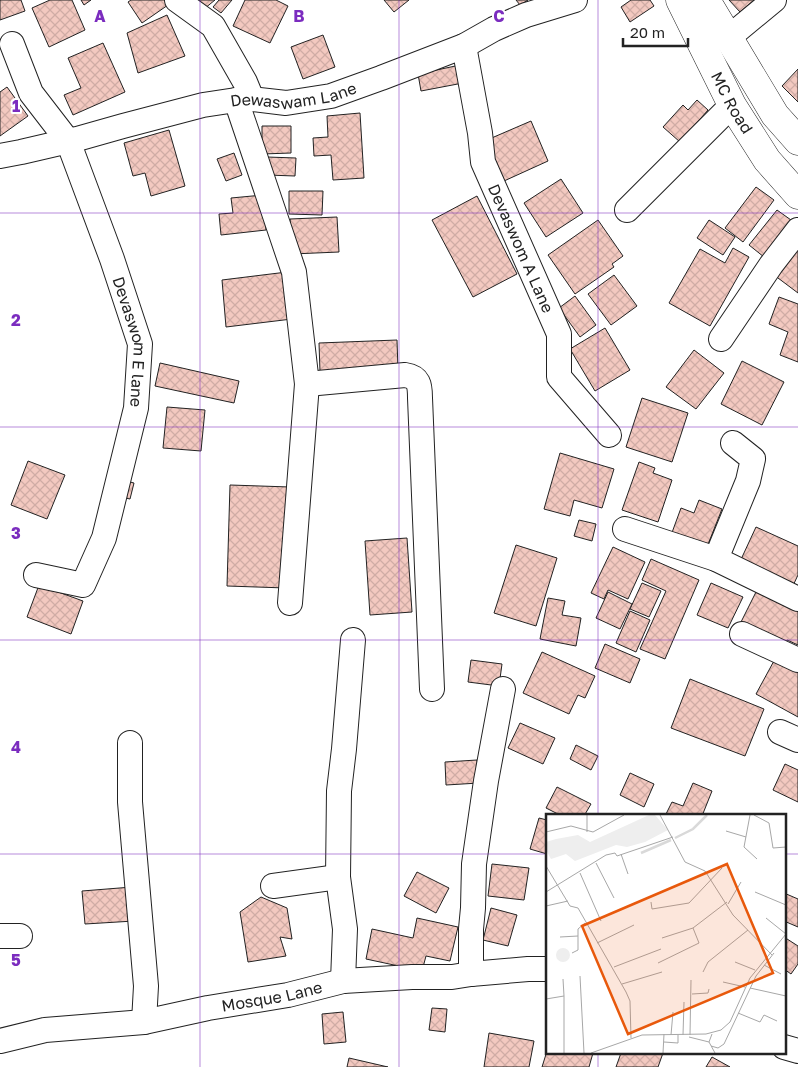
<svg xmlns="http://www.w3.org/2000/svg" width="798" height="1067" viewBox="0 0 798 1067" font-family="'Golos Text',sans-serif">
  <defs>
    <pattern id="building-cross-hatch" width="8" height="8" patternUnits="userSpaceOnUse" patternTransform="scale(1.25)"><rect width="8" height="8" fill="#f3c9c0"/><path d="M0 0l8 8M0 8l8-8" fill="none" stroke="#d0aca5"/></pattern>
  </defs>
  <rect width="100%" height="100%" fill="#fff"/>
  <g fill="url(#building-cross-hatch)" stroke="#222">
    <polygon points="0,0 21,0 25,11 0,20"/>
    <polygon points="50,0 72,0 85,30 49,47 32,8"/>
    <polygon points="81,0 91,0 84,5"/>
    <polygon points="131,0 165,0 168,5 142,23 128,2"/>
    <polygon points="189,0 215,0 199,13"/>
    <polygon points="219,0 232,0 221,13 213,7"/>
    <polygon points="245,0 276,0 288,6 270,43 233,26"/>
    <polygon points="384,0 409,0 394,12"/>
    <polygon points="516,0 528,0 520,5"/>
    <polygon points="631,0 650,0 654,6 630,22 621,7"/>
    <polygon points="729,0 754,0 740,12"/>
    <polygon points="167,15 185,56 138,73 127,33"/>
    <polygon points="323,35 335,67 303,79 291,47"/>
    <polygon points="103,43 125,92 73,115 64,95 81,88 68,58"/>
    <polygon points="460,65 463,83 421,91 418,74"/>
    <polygon points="798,69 798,102 782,86"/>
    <polygon points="7,87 28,116 0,136 0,92"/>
    <polygon points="697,100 708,110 680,142 663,127 683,105 688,110"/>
    <polygon points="360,113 364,178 333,180 331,155 314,156 313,138 328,137 327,116"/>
    <polygon points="531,121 548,161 504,181 487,140"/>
    <polygon points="262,126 291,126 291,153 262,154"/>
    <polygon points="169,130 185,186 151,196 145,173 133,176 124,143"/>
    <polygon points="234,153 242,175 226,181 217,159"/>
    <polygon points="267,157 296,158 295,176 267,175"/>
    <polygon points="561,179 583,213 546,237 524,203"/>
    <polygon points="756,187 774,200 743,242 725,228"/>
    <polygon points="289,191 323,191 322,215 289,214"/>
    <polygon points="263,195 266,230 221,235 219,214 233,213 231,198"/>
    <polygon points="477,196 517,274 473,297 432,220"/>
    <polygon points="777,210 798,225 769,261 749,245"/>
    <polygon points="337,217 339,252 292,254 290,219"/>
    <polygon points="598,220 623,256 612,264 614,267 575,294 548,255"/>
    <polygon points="709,220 735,237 723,255 697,238"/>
    <polygon points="798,246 798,293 770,272"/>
    <polygon points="733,248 749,257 710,326 669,303 700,249 725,263"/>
    <polygon points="287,272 292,319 226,327 222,280"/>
    <polygon points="614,275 637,306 611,325 588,294"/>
    <polygon points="575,296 596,325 580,337 559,308"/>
    <polygon points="779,297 798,304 798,362 780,355 788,332 769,324"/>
    <polygon points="605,328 630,370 595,391 570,349"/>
    <polygon points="397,340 398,370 320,372 319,343"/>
    <polygon points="694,350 724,373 696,409 666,387"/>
    <polygon points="742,361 784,382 762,425 721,404"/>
    <polygon points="160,363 239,381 234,403 155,386"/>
    <polygon points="642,398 688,413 672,462 626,447"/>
    <polygon points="167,407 205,410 201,451 163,448"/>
    <polygon points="560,453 614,469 602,508 574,500 570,516 544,509"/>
    <polygon points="28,461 65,475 47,519 11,505"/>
    <polygon points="639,462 655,468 653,473 672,480 658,522 622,510"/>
    <polygon points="126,481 134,483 130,499 121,497"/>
    <polygon points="230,485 290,487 286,588 227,586"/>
    <polygon points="699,500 722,509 705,552 670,538 681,508 694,513"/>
    <polygon points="579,520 596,524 592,541 574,536"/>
    <polygon points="756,527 798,546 798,575 790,592 737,568"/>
    <polygon points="407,538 412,612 370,615 365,541"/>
    <polygon points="516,545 557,558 536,626 494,613"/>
    <polygon points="613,547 645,562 628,599 608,590 604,599 591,593"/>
    <polygon points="651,559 699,580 665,659 640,649 666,591 642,580"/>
    <polygon points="642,583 661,591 649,617 630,609"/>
    <polygon points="711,583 743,597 728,628 697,615"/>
    <polygon points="39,585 83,601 71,634 27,617"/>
    <polygon points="759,586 798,606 798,645 787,640 785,645 741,622"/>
    <polygon points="608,592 632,604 620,629 596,618"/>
    <polygon points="548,598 565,601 562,615 581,618 576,646 540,639"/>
    <polygon points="630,611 650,620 636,652 616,643"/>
    <polygon points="605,644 640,659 630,683 595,668"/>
    <polygon points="542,652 595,676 585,698 578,695 569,714 523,693"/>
    <polygon points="775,659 798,672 798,717 756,694"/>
    <polygon points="471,660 502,664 499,686 468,682"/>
    <polygon points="690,679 764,709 745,756 671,728"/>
    <polygon points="520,723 555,738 543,764 508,748"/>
    <polygon points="576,745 598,756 591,770 570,759"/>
    <polygon points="477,760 479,783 446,785 445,762"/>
    <polygon points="785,764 798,770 798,802 773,790"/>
    <polygon points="630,773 654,784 644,807 620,795"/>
    <polygon points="693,783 712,791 702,816 665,816 672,802 683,806"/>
    <polygon points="557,787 591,804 584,816 562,816 546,808"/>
    <polygon points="539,818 547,820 547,854 530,849"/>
    <polygon points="492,864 529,868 524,900 488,896"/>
    <polygon points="417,872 449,888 436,913 404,896"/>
    <polygon points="132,887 134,921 85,924 82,891"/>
    <polygon points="784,893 798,899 798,927 784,921"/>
    <polygon points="261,897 287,908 292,939 280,937 286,956 248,962 240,912"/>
    <polygon points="491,908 517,915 508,946 483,940"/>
    <polygon points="417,918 458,927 450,961 426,956 422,971 366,959 372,929 413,938"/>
    <polygon points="784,937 798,946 798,964 791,974 784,969"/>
    <polygon points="432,1008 447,1009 445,1032 429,1030"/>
    <polygon points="343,1012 346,1042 324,1044 322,1014"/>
    <polygon points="489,1033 534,1041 529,1067 484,1067"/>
    <polygon points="547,1051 547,1053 593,1053 589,1067 542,1067"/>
    <polygon points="621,1053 663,1053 658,1067 616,1067"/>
    <polygon points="712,1057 730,1067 706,1067"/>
    <polygon points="349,1058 388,1067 347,1067"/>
  </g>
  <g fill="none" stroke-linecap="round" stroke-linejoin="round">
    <defs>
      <g id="minor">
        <polyline points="177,0 213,26 245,82 252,99"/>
        <polyline points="728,38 774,0"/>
        <path id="s1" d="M12,44L31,93L68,141L112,259L140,344L136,408L104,538L83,585L36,575"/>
        <path id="s2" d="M464,46L480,133L483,162L559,334V377L609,435"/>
        <polyline points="236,100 294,272 307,384 290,603"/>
        <path id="s3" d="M0,156L21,152L77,139L123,126L203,105L236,100L252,99L286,103L331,96L381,78L464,46L494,29L526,15L575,0"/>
        <polyline points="627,210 732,105"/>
        <polyline points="721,339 771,265 798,230"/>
        <path d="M307,384L405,375C419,377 420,385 420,398L432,689"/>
        <polyline points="625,529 716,559 798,599"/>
        <polyline points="716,559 748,481 753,459 733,443"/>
        <polyline points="742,634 798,660"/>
        <polyline points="780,732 798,740"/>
        <polyline points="130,743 130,802 146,986 144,1022"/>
        <polyline points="273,886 338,877"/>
        <polyline points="0,936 20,936"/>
        <polyline points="471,974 471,929 473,908 474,864 486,781 503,689"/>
        <polyline points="343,981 345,929 338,877 339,791 344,749 353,640"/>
        <path id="s4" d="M0,1041L45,1030L144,1022L208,1008L288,995L343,981L412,977H452L471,974L528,969H547"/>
        <polyline points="784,1047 798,1051"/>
      </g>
      <g id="major">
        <path id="s5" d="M680,0L732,105L767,160L798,195"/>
        <polyline points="706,0 775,115 798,141"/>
      </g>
    </defs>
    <use href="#minor" stroke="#222" stroke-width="26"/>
    <use href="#major" stroke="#222" stroke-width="29"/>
    <use href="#minor" stroke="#fff" stroke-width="24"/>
    <use href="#major" stroke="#fff" stroke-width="28"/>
  </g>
  <path fill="none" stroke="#7b2cbf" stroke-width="1" stroke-opacity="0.55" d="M200,0V1067M399,0V1067M598,0V816M0,213H798M0,427H798M0,640H798M0,854H547M784,854H798M598,1053V1067"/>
  <g text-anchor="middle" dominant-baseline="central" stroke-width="4" stroke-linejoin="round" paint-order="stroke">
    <g font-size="16" fill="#222" stroke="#fff">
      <text stroke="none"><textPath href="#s3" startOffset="301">Dewaswam Lane</textPath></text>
      <text stroke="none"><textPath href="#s5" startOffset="115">MC Road</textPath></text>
      <text stroke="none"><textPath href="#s2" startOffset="212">Devaswom A Lane</textPath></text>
      <text stroke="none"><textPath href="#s1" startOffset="325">Devaswom E lane</textPath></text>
      <text stroke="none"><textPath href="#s4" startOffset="276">Mosque Lane</textPath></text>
    </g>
  </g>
  <g transform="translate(546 814)">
    <rect width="240" height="240" fill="#fff"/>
    <path d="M103,1H109L122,16L99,28L81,33L70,31L29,47L20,40L5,45L0,36V28L10,25L32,21L44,28ZM10 141a7 7 0 1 1 14 0a7 7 0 1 1-14 0Z" fill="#eee"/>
    <path fill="none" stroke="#d9d9d9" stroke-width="2.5" d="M129,24L147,15L161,1M95,39L125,26"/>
    <path fill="none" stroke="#a7a7a7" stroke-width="1" d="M114,1L139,48L159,57L187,101L226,141M204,1L198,33L211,45M208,1L223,9L227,34L240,33M180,17L200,23M0,18L25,12L47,18L78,1M41,18V1M75,40L82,60M50,49L68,84M0,52L24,92L32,94L80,178L84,187L85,224M34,59L55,107M0,78L60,41L69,39L71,42L127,23M209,78L240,91M105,88L106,95L143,89L176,54M182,90L195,68M0,92L22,87M220,104L240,120M14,123L32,122M116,124L147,114L181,88M51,129L88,111M26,139L32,136V115L39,109M189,148L209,156M112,149L153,129L147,114M218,151L235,160M68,153L115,135M157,158L162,148L202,116M34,162L38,239M177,168L199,173M76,170L116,158M204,174L240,182M146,180L162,179L163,175M0,185L18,182L17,165M192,199L214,208L218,201L231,207M166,220L163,228L169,239M125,221L127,198M137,221L138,188M144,221L145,166M143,223L163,228M118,228L132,229V221M165,232L172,234L178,230L210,162L228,139M18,239V182M45,239L96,221L160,220L175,216L184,208L204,164L240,120M117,239L118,220"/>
    <path fill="#e8590c" fill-opacity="0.15" stroke="#e8590c" stroke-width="2.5" d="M181,50L227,159L82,220L36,112Z"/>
    <rect width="240" height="240" fill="none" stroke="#222" stroke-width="2.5"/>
  </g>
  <g font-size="16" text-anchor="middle" font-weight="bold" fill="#7b2cbf" stroke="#fff" stroke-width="4" stroke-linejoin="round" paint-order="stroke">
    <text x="100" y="22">A</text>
    <text x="299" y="22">B</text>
    <text x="499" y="22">C</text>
    <text x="16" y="112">1</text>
    <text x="16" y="326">2</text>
    <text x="16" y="539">3</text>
    <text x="16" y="753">4</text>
    <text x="16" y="966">5</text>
  </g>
  <path d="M623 38v8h65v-8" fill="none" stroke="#222222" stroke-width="2.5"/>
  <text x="630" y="38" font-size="15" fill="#222222" stroke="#ffffff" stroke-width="4" paint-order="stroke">20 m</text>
</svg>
